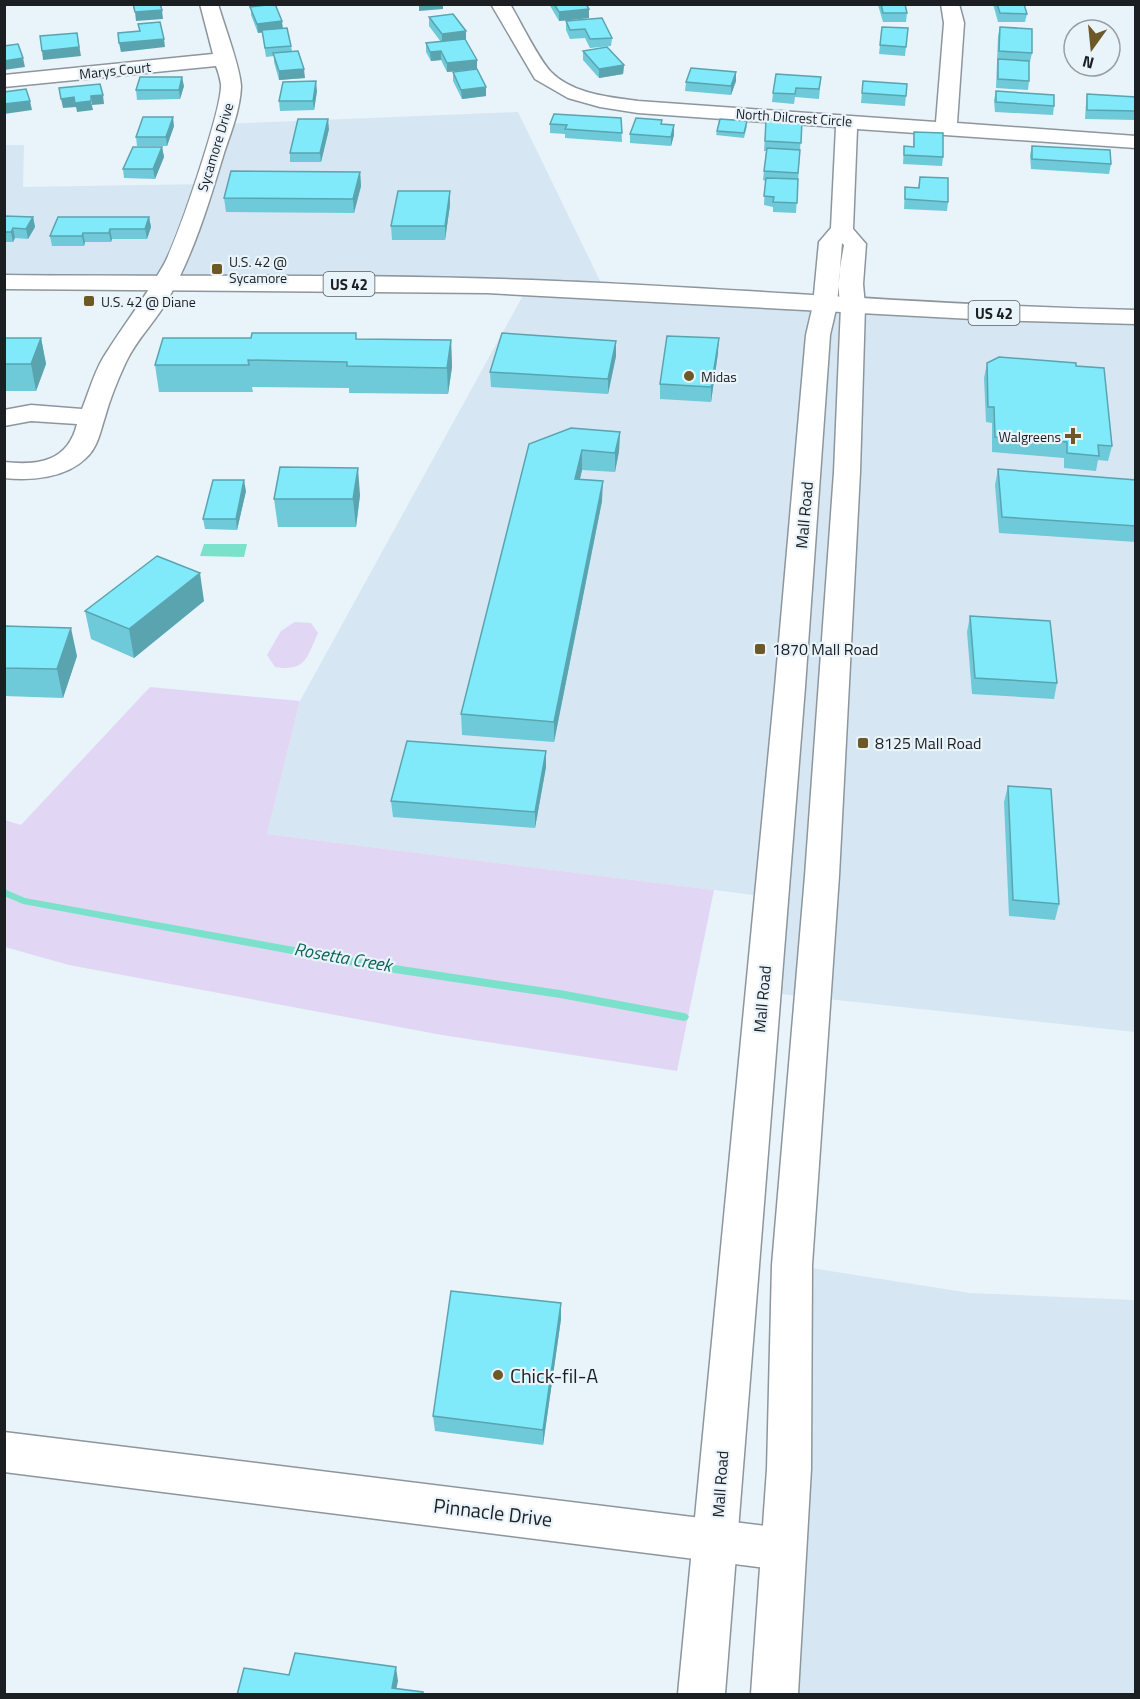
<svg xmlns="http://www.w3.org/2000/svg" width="1140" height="1699" viewBox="0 0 1140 1699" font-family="'Titillium Web',sans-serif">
  <rect width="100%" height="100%" fill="#e9f3fa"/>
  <g fill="#d6e7f3">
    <polygon points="518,112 605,291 1135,317 1135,1032 762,992 770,897 267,834 300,701 526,290 5,281 5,145 24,145 23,187 204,184 224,124"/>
    <polygon points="792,1265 970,1293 1135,1300 1135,1694 774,1694 782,1549"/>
  </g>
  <g fill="#e1d7f4">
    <path d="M295,622L311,623L318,633C307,657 306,672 275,667L267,655L281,631Z"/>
    <polygon points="150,687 300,701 267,834 714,890 677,1071 442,1035 69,965 5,947 5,820 21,825"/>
  </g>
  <polygon fill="#7ce1cb" points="204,544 247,544 244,557 200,556"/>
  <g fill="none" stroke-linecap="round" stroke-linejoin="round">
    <polygon fill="#7ce1cb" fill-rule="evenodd" points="4,889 25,898 388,964 560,990 684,1013 687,1014 689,1017 687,1020 684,1021 560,998 388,972 23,904 4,896"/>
    <defs>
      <g id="minor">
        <path d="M200,4H218C224,25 241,69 241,87C240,110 231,132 224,153C208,206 194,253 167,301C155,322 136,340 126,362C118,379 110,399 105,417C100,432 98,447 86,458C66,478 31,481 4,478V462C39,466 68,461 77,424L31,421L4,426V410L31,405L82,409C89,392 94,373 103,358C122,327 145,298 163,266C177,242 223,107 221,84C220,78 218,71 216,66L4,87V75L213,54Z"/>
        <path d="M491,4H510C520,21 539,60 551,72C573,94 609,97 638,101L936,122L944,23L941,4H959L964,23L957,123L1136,136V148L857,129L853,229L866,244L863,284L865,306L861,311L853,313L845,311C833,294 841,264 844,245L842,243L837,305L833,310L825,312L817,310L813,305L819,242L831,228L836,127L638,113L600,107L568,98L535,79Z"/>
        <polygon points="4,1432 782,1528 798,1534 804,1549 798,1564 782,1570 4,1472"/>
      </g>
      <g id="secondary">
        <polygon points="825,298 833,300 837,305 830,335 805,687 725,1694 678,1694 775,687 806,335 813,305 817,300"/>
        <polygon points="853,299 861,301 865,306 860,472 839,876 812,1265 811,1469 798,1694 751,1694 767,1469 772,1265 805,876 834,472 841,306 845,301"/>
      </g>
      <path id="primary" d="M4,275C188,277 372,273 556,281C749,289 942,306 1136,310V324L991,320L487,293L4,289Z"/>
    </defs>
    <use href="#minor" stroke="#8d969d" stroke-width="3"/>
    <use href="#secondary" stroke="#8d969d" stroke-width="3"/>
    <use href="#primary" stroke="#8d969d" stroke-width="3"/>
    <use href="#minor" fill="#fff" fill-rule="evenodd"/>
    <use href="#secondary" fill="#fff" fill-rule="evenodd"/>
    <use href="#primary" fill="#fff" fill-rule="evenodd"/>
  </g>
  <g fill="#6ec9d8">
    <polygon points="248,4 275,4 283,28 291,46 292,51 305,78 279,80 274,62 274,56 266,57 262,32 258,33 251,15 251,9"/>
    <polygon points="549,4 586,4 589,18 559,21"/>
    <polygon points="905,4 907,13 906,22 883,22 878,5"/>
    <polygon points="993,4 1024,4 1027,14 1025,22 998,22"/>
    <polygon points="429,17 466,40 477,69 447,72 441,60 431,61 426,52 426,43 441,42 429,26"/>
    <polygon points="566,21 612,38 611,46 590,48 585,38 570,39 566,30"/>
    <polygon points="882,27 908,28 905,56 879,54"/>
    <polygon points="1000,27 1032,53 1030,62 1029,62 1029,81 1028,90 996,88 998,36"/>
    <polygon points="583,51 624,65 623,74 599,78 583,60"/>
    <polygon points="453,72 486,96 462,99 453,81"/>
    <polygon points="736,72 736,81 731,95 685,91 686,82"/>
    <polygon points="821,77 819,99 795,97 794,104 772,102 773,93"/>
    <polygon points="863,81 907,84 905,106 861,103"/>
    <polygon points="184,86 180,99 137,100 136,90"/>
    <polygon points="317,91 314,110 280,111 279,101"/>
    <polygon points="996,91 1054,106 1053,115 995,112 994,100"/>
    <polygon points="1087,94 1136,97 1136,120 1085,119 1086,103"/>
    <polygon points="621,118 622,142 565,138 565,134 550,133 550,124"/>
    <polygon points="766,119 802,120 796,213 773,212 773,207 764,205 765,181 763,180 766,151 764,151"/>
    <polygon points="662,124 674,135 671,146 630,143 630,134"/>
    <polygon points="174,126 167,146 137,146 136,137"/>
    <polygon points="747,126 744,138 716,135 717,131"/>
    <polygon points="329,129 321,162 290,162 290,153"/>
    <polygon points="914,132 943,157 942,166 903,164 904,146 913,147"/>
    <polygon points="1032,146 1111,164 1109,174 1031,169 1030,155"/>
    <polygon points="162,147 164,157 155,179 124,178 123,169"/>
    <polygon points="360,172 361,186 354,213 226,212 224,198"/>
    <polygon points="920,177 948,202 947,211 904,209 905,187 918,188"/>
    <polygon points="450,205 445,240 392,240 391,226"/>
    <polygon points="4,216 33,217 35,227 28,239 15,238 13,242 4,242"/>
    <polygon points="149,217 151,227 147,239 112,239 111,242 85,242 84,246 52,246 50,236"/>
    <polygon points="4,338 41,338 46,364 36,391 4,391"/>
    <polygon points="356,339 451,340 452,367 448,394 349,393 349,388 252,387 253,392 159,392 155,365"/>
    <polygon points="616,341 616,356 608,394 491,387 490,372"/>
    <polygon points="718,353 711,402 660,399 660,384"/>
    <polygon points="987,363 1076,366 1112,446 1108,461 1098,460 1096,471 1064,468 1064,458 992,452 992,423 986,422 984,378"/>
    <polygon points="620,432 619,451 615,472 582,470 580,479 602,501 554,742 462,735 461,714 529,444"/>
    <polygon points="998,469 1136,480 1136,542 999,533 995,485"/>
    <polygon points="246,491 237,530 205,529 203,519"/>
    <polygon points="360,495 356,527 278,527 274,499"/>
    <polygon points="204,601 134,658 91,639 85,611"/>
    <polygon points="970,616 1057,683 1054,699 972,694 967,632"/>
    <polygon points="4,626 77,656 63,698 4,696"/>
    <polygon points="546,767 535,828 393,817 391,801"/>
    <polygon points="1008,786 1059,904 1055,920 1009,916 1004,802"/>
    <polygon points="561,1319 543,1445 435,1431 433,1416"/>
  </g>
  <g fill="#5aa4b0">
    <polygon points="249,4 273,4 273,6 250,9"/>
    <polygon points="419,4 443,4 443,9 419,11"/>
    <polygon points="589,9 589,18 559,21 559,12"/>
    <polygon points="162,10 163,19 136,21 135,12"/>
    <polygon points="282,21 283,30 258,33 257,24"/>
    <polygon points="466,31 466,40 442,43 442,34"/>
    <polygon points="77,33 81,56 43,60 42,51"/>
    <polygon points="164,39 165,47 121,52 119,43"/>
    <polygon points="441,51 441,60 431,61 430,52"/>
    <polygon points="23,58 25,67 4,70 4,61"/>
    <polygon points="477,60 477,69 447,72 447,63"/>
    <polygon points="624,65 623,74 599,78 599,69"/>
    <polygon points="304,69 305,78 279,80 279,71"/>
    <polygon points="736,72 736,81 731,95 731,86"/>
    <polygon points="182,77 184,86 180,99 179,90"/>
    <polygon points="316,81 317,91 314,110 313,101"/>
    <polygon points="486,87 486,96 462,99 461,90"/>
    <polygon points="103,95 104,104 92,105 91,96"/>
    <polygon points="74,97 91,101 93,110 77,112 76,107 63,108 61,99"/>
    <polygon points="30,101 32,110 4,114 4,104"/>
    <polygon points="173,117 174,126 167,146 166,137"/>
    <polygon points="328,119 329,129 321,162 320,153"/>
    <polygon points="674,125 674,135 671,146 671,137"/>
    <polygon points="162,147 164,157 155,179 153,169"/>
    <polygon points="360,172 361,186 354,213 353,199"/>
    <polygon points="450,191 450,205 445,240 445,226"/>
    <polygon points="33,217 35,227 28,239 26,229"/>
    <polygon points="149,217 151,227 147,239 145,229"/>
    <polygon points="13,228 15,238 13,242 11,232"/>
    <polygon points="110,229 112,239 111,242 109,233"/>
    <polygon points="83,233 85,242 84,246 82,236"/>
    <polygon points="41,338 46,364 36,391 31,364"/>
    <polygon points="719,338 718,353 711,402 711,387"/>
    <polygon points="451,340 452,367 448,394 447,368"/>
    <polygon points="616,341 616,356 608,394 608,379"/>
    <polygon points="620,432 619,451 615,472 615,453"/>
    <polygon points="582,450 582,470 575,499 575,479"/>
    <polygon points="358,468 360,495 356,527 353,499"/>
    <polygon points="244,480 246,491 237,530 236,519"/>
    <polygon points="603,481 602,501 554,742 554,722"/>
    <polygon points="200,573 204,601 134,658 129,629"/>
    <polygon points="71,628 77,656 63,698 57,669"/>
    <polygon points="546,751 546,767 535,828 535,812"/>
    <polygon points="561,1303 561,1319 543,1445 543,1430"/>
    <polygon points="396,1667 398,1681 395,1695 392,1688"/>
  </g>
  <g fill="#80eafb" stroke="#5aa4b0" stroke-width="1.5">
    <polygon points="133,4 160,4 162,10 135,12"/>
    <polygon points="275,4 282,21 257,24 250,7"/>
    <polygon points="554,4 586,4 589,9 559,12"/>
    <polygon points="881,4 905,4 907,13 883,13"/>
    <polygon points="997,4 1024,4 1027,14 1000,13"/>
    <polygon points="453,14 466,31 442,34 429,17"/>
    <polygon points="602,18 612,38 590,39 585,29 570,30 566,21"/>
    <polygon points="160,22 164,39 119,43 118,33 140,31 138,24"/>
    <polygon points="882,27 908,28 906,47 880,45"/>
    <polygon points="1000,27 1032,29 1032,53 999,51"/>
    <polygon points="287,28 291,46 265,48 262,30"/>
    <polygon points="77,33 79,47 42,51 40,36"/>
    <polygon points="465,39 477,60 447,63 441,51 430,52 426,43"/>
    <polygon points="18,44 23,58 4,61 4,46"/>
    <polygon points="607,47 624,65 599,69 583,51"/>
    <polygon points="298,51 304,69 279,71 273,53"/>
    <polygon points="998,59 1029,61 1029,81 998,79"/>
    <polygon points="691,68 736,72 731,86 686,82"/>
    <polygon points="477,69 486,87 461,90 453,72"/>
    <polygon points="776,74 821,77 819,89 796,88 795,94 773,93"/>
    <polygon points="140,77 182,77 179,90 136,90"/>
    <polygon points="316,81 313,101 279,101 283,82"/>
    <polygon points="863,81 907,84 906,96 862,93"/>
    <polygon points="100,84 103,95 91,96 91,101 75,103 74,97 61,99 59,88"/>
    <polygon points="26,89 30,101 4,104 4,92"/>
    <polygon points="996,91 1054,95 1054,106 996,102"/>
    <polygon points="1087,94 1136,97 1136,111 1087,110"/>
    <polygon points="554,114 621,118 622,133 565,129 567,125 550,124"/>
    <polygon points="143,117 173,117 166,137 136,137"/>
    <polygon points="636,118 662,120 661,124 674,125 671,137 630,134"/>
    <polygon points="298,119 328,119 320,153 290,153"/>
    <polygon points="720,119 747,121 744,133 717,131"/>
    <polygon points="766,119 802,120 801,143 765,141"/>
    <polygon points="914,132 943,133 943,157 904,155 904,146 914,147"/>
    <polygon points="1032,146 1110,150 1111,164 1032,159"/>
    <polygon points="133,147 162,147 153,169 123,169"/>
    <polygon points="767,148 800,150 798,173 764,171"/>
    <polygon points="231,171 360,172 353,199 224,198"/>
    <polygon points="920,177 948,178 948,202 905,199 905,187 919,188"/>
    <polygon points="766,178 798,179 797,203 773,202 774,197 764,196"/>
    <polygon points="398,191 450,191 445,226 391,226"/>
    <polygon points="4,216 33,217 26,229 13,228 11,232 4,232"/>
    <polygon points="58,217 149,217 145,229 110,229 109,233 83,233 82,236 50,236"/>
    <polygon points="252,333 356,333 356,339 451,340 447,368 347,366 347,362 248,360 249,365 155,365 163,338 251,338"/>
    <polygon points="502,333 616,341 608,379 490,372"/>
    <polygon points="667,336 719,338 711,387 660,384"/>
    <polygon points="4,338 41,338 31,364 4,364"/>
    <polygon points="999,357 1076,363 1076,366 1104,368 1112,446 1098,445 1099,456 1067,453 1067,442 995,437 994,407 988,407 987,363"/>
    <polygon points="571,428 620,432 615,453 582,450 575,479 603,481 554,722 461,714 529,444"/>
    <polygon points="280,467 358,468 353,499 274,499"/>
    <polygon points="998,469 1136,480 1136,526 1002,517"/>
    <polygon points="213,480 244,480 236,519 203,519"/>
    <polygon points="157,556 200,573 129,629 85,611"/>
    <polygon points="970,616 1050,621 1057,683 975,678"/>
    <polygon points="4,626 71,628 57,669 4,668"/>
    <polygon points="407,741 546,751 535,812 391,801"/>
    <polygon points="1008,786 1051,789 1059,904 1013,900"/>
    <polygon points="451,1291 561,1303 543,1430 433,1416"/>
    <polygon points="295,1653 396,1667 392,1688 423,1692 423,1695 237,1695 244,1668 289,1675"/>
  </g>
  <g fill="#6d5827" stroke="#e9f3fa" stroke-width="2">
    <rect x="211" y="263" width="12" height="12" rx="3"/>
    <rect x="83" y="295" width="12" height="12" rx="3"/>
    <circle cx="689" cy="376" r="6"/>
    <path d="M1070 427h6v6h6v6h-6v6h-6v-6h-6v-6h6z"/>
    <rect x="754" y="643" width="12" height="12" rx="3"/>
    <rect x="857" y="737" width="12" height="12" rx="3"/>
    <circle cx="498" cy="1375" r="6"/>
  </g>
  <g text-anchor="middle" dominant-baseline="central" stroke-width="4.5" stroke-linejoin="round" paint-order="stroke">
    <g font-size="14" fill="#1c1f22" stroke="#e9f3fa">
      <text transform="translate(115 70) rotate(-6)">Marys Court</text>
      <text transform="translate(794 117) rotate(4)">North Dilcrest Circle</text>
      <text transform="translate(215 147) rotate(-73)">Sycamore Drive</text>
    </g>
    <g font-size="14" fill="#1c1f22" stroke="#e9f3fa" text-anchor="start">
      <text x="229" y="261">U.S. 42 @<tspan x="229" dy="16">Sycamore</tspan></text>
      <text x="101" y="301">U.S. 42 @ Diane</text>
      <text x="701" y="376">Midas</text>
      <text x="1061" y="436" text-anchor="end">Walgreens</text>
    </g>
    <g fill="#e9f3fa" stroke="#5a5f63" stroke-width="1.5">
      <rect x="323.5" y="272" width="51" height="24" rx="4.5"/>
      <rect x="968.5" y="301" width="51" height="24" rx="4.5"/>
    </g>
    <g font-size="15" font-weight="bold" fill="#1c1f22">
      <text x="349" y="284">US 42</text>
      <text x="994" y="313">US 42</text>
    </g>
    <g font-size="16" fill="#1c1f22" stroke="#e9f3fa">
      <text transform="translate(804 515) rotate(-85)">Mall Road</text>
      <text transform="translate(762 999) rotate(-85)">Mall Road</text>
      <text transform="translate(720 1484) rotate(-86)">Mall Road</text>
    </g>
    <g font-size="16" fill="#1c1f22" stroke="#e9f3fa" text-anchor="start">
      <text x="772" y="649">1870 Mall Road</text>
      <text x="875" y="743">8125 Mall Road</text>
    </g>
    <g font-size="18" font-style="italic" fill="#0d6355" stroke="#e9f3fa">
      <text transform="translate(343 957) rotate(10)">Rosetta Creek</text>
    </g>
    <g font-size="20" fill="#1c1f22" stroke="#e9f3fa" text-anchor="start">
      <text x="510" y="1375">Chick-fil-A</text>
    </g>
    <g font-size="20" fill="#1c1f22" stroke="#e9f3fa">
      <text transform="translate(493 1512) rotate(7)">Pinnacle Drive</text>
    </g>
  </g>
  <rect width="1140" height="1699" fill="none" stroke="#1c1f22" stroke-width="12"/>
  <g transform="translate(1092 48) rotate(195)"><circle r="28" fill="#e9f3fa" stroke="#979ea4" stroke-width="1.5"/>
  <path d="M0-4.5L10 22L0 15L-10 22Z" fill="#6d5827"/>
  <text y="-9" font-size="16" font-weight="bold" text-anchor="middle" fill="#1c1f22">N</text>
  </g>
</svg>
